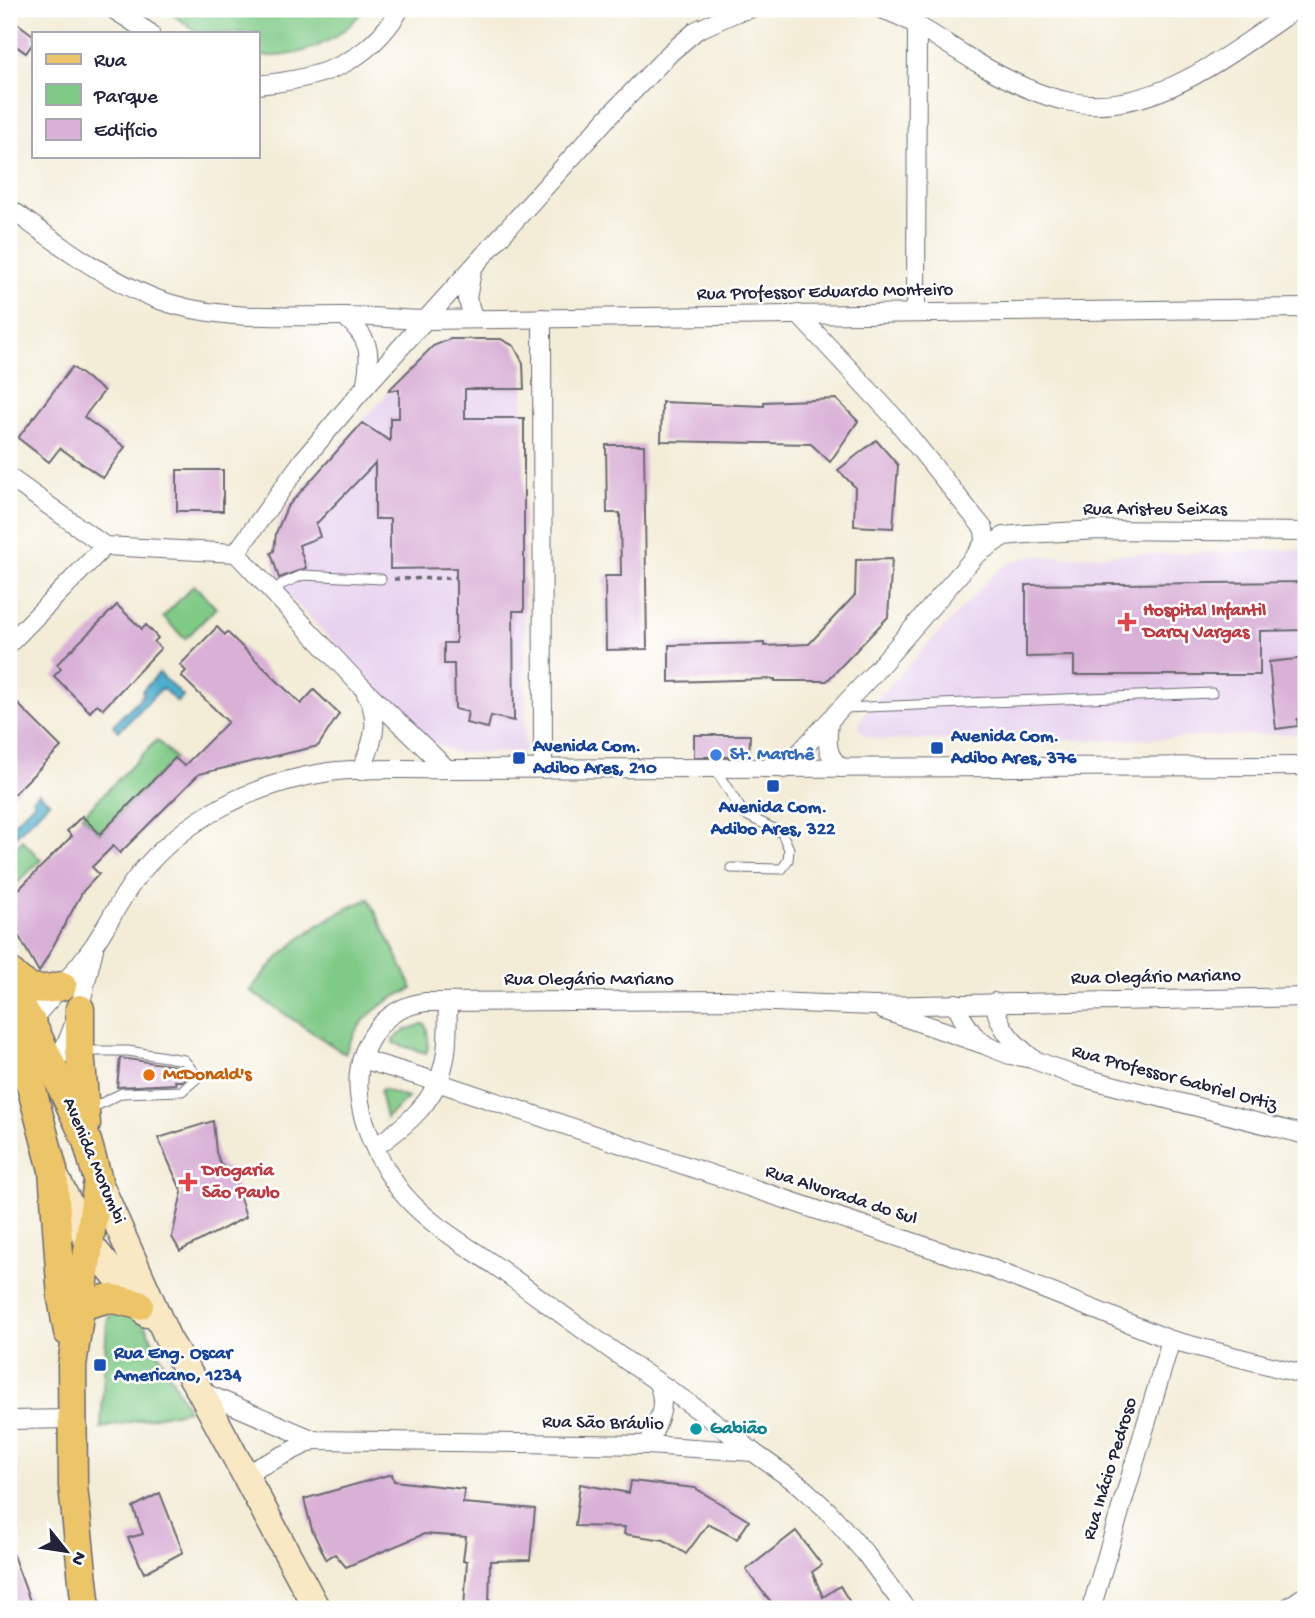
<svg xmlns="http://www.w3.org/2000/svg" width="1315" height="1618" viewBox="0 0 1315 1618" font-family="'Gochi Hand',sans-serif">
  <rect width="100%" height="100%" fill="#fff"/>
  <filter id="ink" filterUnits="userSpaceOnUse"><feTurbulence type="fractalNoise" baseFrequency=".0143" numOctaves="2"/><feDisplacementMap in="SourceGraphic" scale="14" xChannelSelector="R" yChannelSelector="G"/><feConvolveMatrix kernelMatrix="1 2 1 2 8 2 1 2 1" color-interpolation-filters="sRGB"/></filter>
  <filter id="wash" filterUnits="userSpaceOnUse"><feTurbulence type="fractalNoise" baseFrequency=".00686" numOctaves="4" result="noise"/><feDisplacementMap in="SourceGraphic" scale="28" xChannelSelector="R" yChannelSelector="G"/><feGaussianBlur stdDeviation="1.57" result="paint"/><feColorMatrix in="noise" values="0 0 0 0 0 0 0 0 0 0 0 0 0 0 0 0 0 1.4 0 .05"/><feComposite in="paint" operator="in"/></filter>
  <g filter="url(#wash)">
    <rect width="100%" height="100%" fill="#f3ecd7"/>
    <g fill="#e7d2ef">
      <polygon points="450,339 501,339 514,346 523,363 525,752 457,753 430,742 288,595 271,553 274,551 276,533 280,521 297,495 396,383 433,346"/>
      <polygon points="1299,550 1306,552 1306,733 1125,740 882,740 862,734 859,727 861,718 870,706 997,571 1007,564 1027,557"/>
    </g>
    <g fill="#80ca87" stroke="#517661" stroke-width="2">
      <path d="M165,9H364C339,43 299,59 257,56V33H199Z"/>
      <polygon points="194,585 216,608 185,639 163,617"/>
      <polygon points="157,740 175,758 100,834 82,816"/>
      <polygon points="22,840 41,860 9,891 9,853"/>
      <path d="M369,899L413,989C382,1000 355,1021 345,1054L250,991C281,949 320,918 369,899Z"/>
      <path d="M422,1024H425C428,1031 430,1046 426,1053L393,1043V1040L406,1030Z"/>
      <polygon points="382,1089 408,1098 386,1118 380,1092"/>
      <polygon points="131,1304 145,1326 188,1410 101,1428 107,1321 115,1307"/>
    </g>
    <g fill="#4dafcc" stroke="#386884" stroke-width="2">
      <polygon points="159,673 183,696 177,702 162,688 119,731 113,725 144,694 142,691"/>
      <polygon points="39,793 49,802 9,843 9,828 35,802 33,799"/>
    </g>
    <g id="blocks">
      <g fill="#d9b1d7">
        <polygon points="9,17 33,35 33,43 26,53 9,41"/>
        <polygon points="450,339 501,339 514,346 523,363 524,389 465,389 465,418 524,418 524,611 513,611 514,721 491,716 488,728 466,723 468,712 455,709 454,664 444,664 444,643 456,643 456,568 390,569 390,519 375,519 375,463 316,524 320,537 299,545 306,568 279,578 271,553 274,551 276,533 287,507 362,423 390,441 390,418 399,418 399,390 389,390 433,346"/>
        <polygon points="72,367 104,391 84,417 125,447 103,478 60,448 49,462 18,438"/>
        <polygon points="836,399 858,421 830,462 811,444 661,441 662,402 764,406 764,402"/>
        <polygon points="876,440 898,465 893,528 854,526 855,487 838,470"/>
        <polygon points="606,445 644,445 647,649 606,650 605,576 621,576 620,513 607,513"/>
        <rect x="177" y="470" width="46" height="41"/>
        <polygon points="892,559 888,617 827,681 775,681 775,679 669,682 669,645 764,643 764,646 809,644 855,595 856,560"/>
        <polygon points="1306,582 1306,630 1260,631 1260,675 1074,675 1074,656 1026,657 1026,585"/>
        <polygon points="117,605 142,629 146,625 158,638 154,642 161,648 103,709 97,704 90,712 54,676 61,669 57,664"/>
        <polygon points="217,627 225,635 227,632 301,704 314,690 339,714 318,746 199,774 120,853 113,846 92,867 99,874 83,891 39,972 9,919 9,899 72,836 67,831 82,816 100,834 175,758 184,766 228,722 181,676 186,671 180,665"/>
        <polygon points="1306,658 1306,718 1297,719 1298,726 1276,729 1269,662"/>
        <polygon points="16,702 61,747 9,799 9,710"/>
        <polygon points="694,735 750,735 749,757 694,757"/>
        <polygon points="120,1058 176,1066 176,1069 183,1070 188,1076 183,1081 175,1081 176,1084 117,1087"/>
        <polygon points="213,1121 216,1152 221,1165 232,1172 246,1217 180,1251 172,1237 182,1192 158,1138"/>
        <polygon points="392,1474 394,1481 464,1489 463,1503 535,1509 530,1560 490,1561 489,1609 464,1609 467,1561 463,1561 466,1537 424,1534 346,1567 335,1554 326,1559 312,1530 304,1499"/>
        <polygon points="631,1481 695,1488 749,1521 737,1539 708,1524 686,1554 664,1540 624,1534 625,1527 575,1526 580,1484 629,1493"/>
        <polygon points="160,1493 183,1552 144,1573 128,1538 143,1534 133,1507"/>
        <polygon points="796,1531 822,1565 812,1572 823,1597 840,1586 854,1609 776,1609 746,1570"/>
        <polygon points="10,1547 33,1609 9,1609"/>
      </g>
    </g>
  </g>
  <g filter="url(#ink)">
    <use href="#blocks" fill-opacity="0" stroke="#6b6972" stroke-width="2"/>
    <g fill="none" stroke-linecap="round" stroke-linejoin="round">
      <defs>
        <g id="service">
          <polyline points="272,591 282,584 303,575 381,579"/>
          <polyline points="843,708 1212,693"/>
          <polyline points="715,769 744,814 782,833 789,849 788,860 782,869 731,868"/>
          <polyline points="82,1051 128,1051 184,1060 198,1077 182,1091 122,1093 88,1110"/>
        </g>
        <g id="minor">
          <polyline points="113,9 150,33"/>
          <path d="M881,9C918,21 949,47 983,66C1010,81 1041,97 1071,102C1156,117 1230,52 1296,9"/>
          <path d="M257,85C319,79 367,65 400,9"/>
          <path d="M9,208C55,241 101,277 154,298C213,321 278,316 340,316C369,316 397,319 426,320L1306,308"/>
          <polyline points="472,271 467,299 474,318"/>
          <polyline points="916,312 917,25"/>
          <path d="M344,316C371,339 372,354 365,387"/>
          <polyline points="542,318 543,769"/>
          <polyline points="9,477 105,546 236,553 360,685 447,769"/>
          <polyline points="236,553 303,460 364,388 610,115 671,52 697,30 737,12 750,9"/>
          <polyline points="979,553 1004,536 1026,534 1099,530 1306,532"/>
          <polyline points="9,644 105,546"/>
          <path d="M829,722C827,741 825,756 842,768"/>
          <polyline points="784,769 873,674 976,555 985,541 984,529 893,416 798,314"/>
          <path d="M361,771C372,744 382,721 366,694"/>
          <path d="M994,1002C999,1028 1012,1042 1032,1058"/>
          <polyline points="956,1003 962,1018 973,1034 987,1046 1010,1055 1032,1059 1073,1075 1306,1135"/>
          <polyline points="883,1010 982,1044"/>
          <path d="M25,1027C49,1001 73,974 94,945C109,923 120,899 137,877C184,818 254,783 329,772C367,767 408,770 447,769L1306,766"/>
          <polyline points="362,1059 428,1079 990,1268 1171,1340 1306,1375"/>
          <path d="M49,1070C76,1040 84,987 94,949"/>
          <path d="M375,1147C406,1126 436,1101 444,1063C449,1044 447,1021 448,1002"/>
          <polyline points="200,1391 314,1440 648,1445 753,1452 801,1486 828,1511 865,1553 906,1609"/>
          <polyline points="9,1420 72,1419"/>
          <path d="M648,1445C657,1423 669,1405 657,1382"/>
          <path d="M753,1452C721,1425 689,1403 655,1380C602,1345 551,1306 500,1269C465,1244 422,1221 397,1186C372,1151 347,1095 364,1052C376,1023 395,1006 426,1002L726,1000L873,1006L1306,997"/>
          <polyline points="245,1474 314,1440"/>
          <polyline points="1091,1609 1171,1340"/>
          <polyline points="1286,1609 1306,1595"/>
        </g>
        <g id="secondary">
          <polyline points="53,1172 89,1243 147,1314"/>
          <polyline points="98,1180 168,1339 200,1391 317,1609"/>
        </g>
        <g id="primary">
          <path d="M9,971C27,990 36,992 62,986"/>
          <polyline points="9,988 31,1022 87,1141 98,1180 72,1366 73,1486 86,1609"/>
          <polyline points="80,1009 80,1050 86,1124"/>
          <polyline points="9,1030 31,1086 53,1170 62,1298 68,1332"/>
          <polyline points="80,1306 109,1298 139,1305"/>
        </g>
      </defs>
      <use href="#service" stroke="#6b6972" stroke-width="11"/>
      <use href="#minor" stroke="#6b6972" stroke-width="20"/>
      <use href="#secondary" stroke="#6b6972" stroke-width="29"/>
      <use href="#primary" stroke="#6b6972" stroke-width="31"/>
      <polyline stroke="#6b6972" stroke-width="3.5" stroke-dasharray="5 5" stroke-linecap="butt" points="394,579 456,578"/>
      <use href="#service" stroke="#fff" stroke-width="9"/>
      <use href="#minor" stroke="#fff" stroke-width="18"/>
      <use href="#secondary" stroke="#f8e8c3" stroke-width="26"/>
      <use href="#primary" stroke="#edc569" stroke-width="28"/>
    </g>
  </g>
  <g fill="#e0444e" stroke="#fff" stroke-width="2.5">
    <path d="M1123.5 611.5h7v7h7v7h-7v7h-7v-7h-7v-7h7z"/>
    <path d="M184.5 1171.5h7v7h7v7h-7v7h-7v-7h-7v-7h7z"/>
  </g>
  <g fill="#1a4fb4" stroke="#fff" stroke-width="2.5">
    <rect x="930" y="741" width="14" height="14" rx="3.5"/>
    <rect x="512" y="751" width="14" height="14" rx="3.5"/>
    <rect x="766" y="779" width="14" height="14" rx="3.5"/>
    <rect x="93" y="1358" width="14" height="14" rx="3.5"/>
  </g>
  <circle fill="#3f7fe0" stroke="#fff" stroke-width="2.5" cx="716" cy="755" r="7"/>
  <circle fill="#e8710a" stroke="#fff" stroke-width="2.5" cx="149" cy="1075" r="7"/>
  <circle fill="#0f9aa8" stroke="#fff" stroke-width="2.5" cx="696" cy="1429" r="7"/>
  <g text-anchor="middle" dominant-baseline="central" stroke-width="5" stroke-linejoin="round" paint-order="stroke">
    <g font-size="19" fill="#22223b" stroke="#fff">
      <text transform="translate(825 293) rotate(-1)">Rua Professor Eduardo Monteiro</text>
      <text x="1155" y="510">Rua Aristeu Seixas</text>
      <text transform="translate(1156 978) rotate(-1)">Rua Olegário Mariano</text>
      <text x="589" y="980">Rua Olegário Mariano</text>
      <text transform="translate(1174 1079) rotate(15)">Rua Professor Gabriel Ortiz</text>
      <text transform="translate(93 1161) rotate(67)">Avenida Morumbi</text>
      <text transform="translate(841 1196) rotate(18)">Rua Alvorada do Sul</text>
      <text transform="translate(603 1424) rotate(1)">Rua São Bráulio</text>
      <text transform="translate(1111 1469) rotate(-73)">Rua Inácio Pedroso</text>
    </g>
    <g font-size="19" font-weight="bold" fill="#be3a42" stroke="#fff" text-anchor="start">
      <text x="1143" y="611">Hospital Infantil<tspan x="1143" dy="22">Darcy Vargas</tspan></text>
      <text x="202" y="1171">Drogaria<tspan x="202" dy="22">São Paulo</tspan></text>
    </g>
    <g font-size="19" font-weight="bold" fill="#164399" stroke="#fff" text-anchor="start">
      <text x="951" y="737">Avenida Com.<tspan x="951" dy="22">Adibo Ares, 376</tspan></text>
      <text x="533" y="747">Avenida Com.<tspan x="533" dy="22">Adibo Ares, 210</tspan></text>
      <text x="773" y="808" text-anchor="middle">Avenida Com.<tspan x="773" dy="22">Adibo Ares, 322</tspan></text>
      <text x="114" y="1354">Rua Eng. Oscar<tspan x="114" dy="22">Americano, 1234</tspan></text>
    </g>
    <g font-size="19" font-weight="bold" fill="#366cbe" stroke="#fff" text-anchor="start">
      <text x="730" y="755">St. Marchê</text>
    </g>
    <g font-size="19" font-weight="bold" fill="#c56008" stroke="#fff" text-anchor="start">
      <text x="163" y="1075">McDonald's</text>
    </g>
    <g font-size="19" font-weight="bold" fill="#0d838f" stroke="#fff" text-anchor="start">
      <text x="710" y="1429">Gabião</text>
    </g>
  </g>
  <rect width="1315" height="1618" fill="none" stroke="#fff" stroke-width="35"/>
  <rect x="32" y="32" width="228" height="126" fill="#ffffff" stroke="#a7a7b1" stroke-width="2"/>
  <rect x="46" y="54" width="35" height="10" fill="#edc569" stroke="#a7a7b1" stroke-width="2"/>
  <text x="94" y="66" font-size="21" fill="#22223b">Rua</text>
  <rect x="46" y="84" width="35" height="21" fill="#80ca87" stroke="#a7a7b1" stroke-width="2"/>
  <text x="94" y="102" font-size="21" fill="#22223b">Parque</text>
  <rect x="46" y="119" width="35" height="21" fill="#d9b1d7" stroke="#a7a7b1" stroke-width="2"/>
  <text x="94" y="136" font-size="21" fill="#22223b">Edifício</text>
  <g transform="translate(66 1551) rotate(120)" stroke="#ffffff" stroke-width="5" paint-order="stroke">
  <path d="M0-5L12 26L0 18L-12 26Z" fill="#22223b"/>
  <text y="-10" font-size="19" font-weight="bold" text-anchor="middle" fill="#22223b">N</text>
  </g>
</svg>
